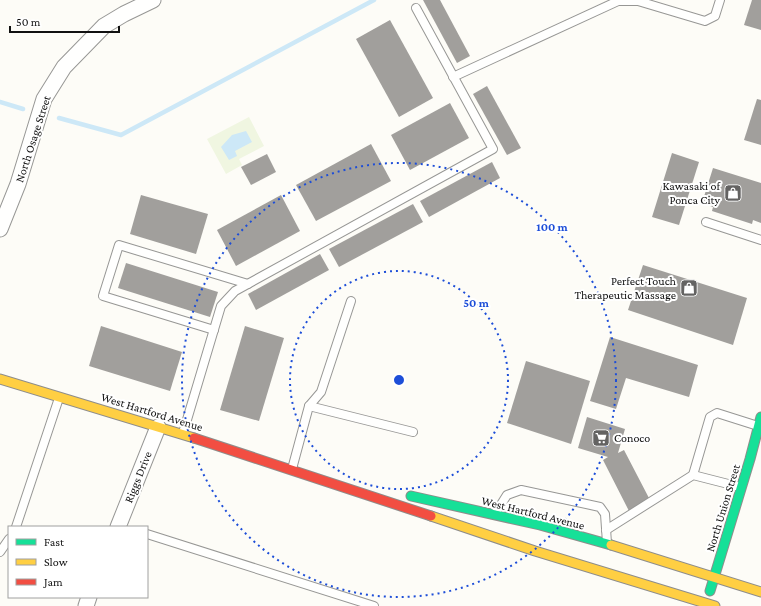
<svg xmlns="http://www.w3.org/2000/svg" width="761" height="606" viewBox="0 0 761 606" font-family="'Crimson Pro',serif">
  <rect width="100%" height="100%" fill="#fdfcf7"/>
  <polygon fill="#f0f6e1" points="249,117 264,146 239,159 242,165 226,174 207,139"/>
  <polygon fill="#cde8f7" points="246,131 252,142 235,151 237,156 229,160 221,147 232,135"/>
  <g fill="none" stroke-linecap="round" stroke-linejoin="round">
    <g stroke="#cde8f7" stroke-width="4.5">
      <polyline points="0,102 23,109"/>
      <polyline points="59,118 121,135 374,0"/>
    </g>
  </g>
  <g fill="#a19f9c">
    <polygon points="423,0 440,0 470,56 457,63"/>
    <polygon points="752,0 761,0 761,30 744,25"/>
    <polygon points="390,20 433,98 399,117 356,39"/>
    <polygon points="487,86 521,148 507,155 473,94"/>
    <polygon points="757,99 761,100 761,145 744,140"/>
    <polygon points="450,103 469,138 410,170 391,135"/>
    <polygon points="371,144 391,181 316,221 296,185"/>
    <polygon points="672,153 699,162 679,225 652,217"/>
    <polygon points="267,154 276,172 251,185 241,167"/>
    <polygon points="492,162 500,178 429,217 420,201"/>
    <polygon points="713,168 761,183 761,223 753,220 752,224 712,211 713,207 702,203"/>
    <polygon points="141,195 208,214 196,254 130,234"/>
    <polygon points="281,195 300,231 236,266 217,230"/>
    <polygon points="413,204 423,222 339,267 329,249"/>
    <polygon points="320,254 329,270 256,310 248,294"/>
    <polygon points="126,263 218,292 210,317 118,288"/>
    <polygon points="643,265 747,298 733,345 628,310"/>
    <polygon points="101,326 182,352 170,391 89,366"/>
    <polygon points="245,326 284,338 259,421 220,410"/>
    <polygon points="610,337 698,365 689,397 626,378 616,409 590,401"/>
    <polygon points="526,361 590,381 571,444 507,423"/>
    <polygon points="587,417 625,429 618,453 624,450 650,500 629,511 603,460 608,457 578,448"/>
  </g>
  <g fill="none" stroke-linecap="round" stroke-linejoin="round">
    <defs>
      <g id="lane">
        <polyline points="453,77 618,1 638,1 705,21 715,16 720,0"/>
        <polyline points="706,222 761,240"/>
        <polyline points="214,330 103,296 119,245 248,284"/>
        <polyline points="309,406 413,432"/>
        <polyline points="183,433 221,306 235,291 493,149 416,8"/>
        <polyline points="292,469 309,406 321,392 351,301"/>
        <polyline points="693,475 710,417 717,413 758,426"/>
        <polyline points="495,514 507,495 521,490 600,507 605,514 607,543"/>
        <polyline points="16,527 59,398"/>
        <polyline points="606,530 693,475 740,487"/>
        <polyline points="147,534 374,606"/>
        <polyline points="0,552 9,539"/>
      </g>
      <g id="street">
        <polyline points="0,229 18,184 44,99 64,67 104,26 124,14 153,0"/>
        <polyline points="118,527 158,427"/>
        <polyline points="86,606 89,597"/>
      </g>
      <g id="fast">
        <polyline points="411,496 540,525 611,545"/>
        <polyline points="710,591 750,459 761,417"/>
      </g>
      <g id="slow">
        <polyline points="0,379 194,438"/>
        <polyline points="431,516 535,551 715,606"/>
        <polyline points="611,545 761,592"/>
      </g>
      <polyline id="jam" points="194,438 431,516"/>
    </defs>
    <use href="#lane" stroke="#979795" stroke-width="10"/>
    <use href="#street" stroke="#979795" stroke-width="17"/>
    <use href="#fast" stroke="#8e8d8b" stroke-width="11"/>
    <use href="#slow" stroke="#8e8d8b" stroke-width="11"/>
    <use href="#jam" stroke="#8e8d8b" stroke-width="11"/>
    <use href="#lane" stroke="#fffffe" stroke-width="8"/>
    <use href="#street" stroke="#fffffe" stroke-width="15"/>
    <use href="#fast" stroke="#16e098" stroke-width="9"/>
    <use href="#slow" stroke="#ffcf43" stroke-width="9"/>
    <use href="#jam" stroke="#f24e42" stroke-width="9"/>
  </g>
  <g fill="none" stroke="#1d4ed8" stroke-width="2" stroke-dasharray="2 4">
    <circle cx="399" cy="380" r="109"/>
    <circle cx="399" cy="380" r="217"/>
  </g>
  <defs>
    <symbol id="shop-square" viewBox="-11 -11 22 22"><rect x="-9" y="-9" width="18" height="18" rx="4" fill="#646362" stroke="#fff"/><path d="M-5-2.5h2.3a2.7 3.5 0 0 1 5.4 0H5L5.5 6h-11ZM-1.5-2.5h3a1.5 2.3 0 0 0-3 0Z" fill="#fff"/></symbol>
    <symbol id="supermarket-square" viewBox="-11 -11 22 22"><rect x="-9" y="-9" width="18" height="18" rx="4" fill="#646362" stroke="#fff"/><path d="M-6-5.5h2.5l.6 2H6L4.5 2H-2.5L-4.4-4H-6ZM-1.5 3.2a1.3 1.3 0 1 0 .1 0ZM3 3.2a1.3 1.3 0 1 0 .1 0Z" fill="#fff"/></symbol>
  </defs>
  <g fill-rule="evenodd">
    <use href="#shop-square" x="723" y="183" width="20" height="20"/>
    <use href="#shop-square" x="679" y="278" width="20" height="20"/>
    <use href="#supermarket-square" x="591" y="428" width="20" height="20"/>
  </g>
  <g text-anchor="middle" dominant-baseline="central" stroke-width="4" stroke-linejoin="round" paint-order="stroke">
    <g font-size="12" fill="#111" stroke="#fff">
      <text transform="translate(33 139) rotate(-72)">North Osage Street</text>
      <text transform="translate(152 412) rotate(17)">West Hartford Avenue</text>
      <text transform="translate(138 477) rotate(-68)">Riggs Drive</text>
      <text transform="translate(723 508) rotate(-73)">North Union Street</text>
      <text transform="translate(533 513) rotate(14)">West Hartford Avenue</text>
    </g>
    <g font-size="12" fill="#111" stroke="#fff" text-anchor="end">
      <text x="720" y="186">Kawasaki of<tspan x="720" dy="14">Ponca City</tspan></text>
      <text x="676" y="281">Perfect Touch<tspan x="676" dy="14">Therapeutic Massage</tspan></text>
      <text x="614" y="438" text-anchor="start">Conoco</text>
    </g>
  </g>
  <circle cx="399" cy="380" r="6" fill="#1d4ed8" stroke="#fff" stroke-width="2"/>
  <g font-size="12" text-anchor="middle" font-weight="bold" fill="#1d4ed8" stroke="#fff" stroke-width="4" stroke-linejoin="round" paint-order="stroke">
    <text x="552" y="231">100 m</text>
    <text x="476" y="307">50 m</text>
  </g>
  <rect x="8" y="526" width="140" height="72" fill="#ffffff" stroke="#a0a0a0"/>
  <rect x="16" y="539" width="20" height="6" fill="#16e098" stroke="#a0a0a0"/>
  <text x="44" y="546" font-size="12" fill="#111111">Fast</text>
  <rect x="16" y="559" width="20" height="6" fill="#ffcf43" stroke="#a0a0a0"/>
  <text x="44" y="566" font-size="12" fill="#111111">Slow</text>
  <rect x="16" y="579" width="20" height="6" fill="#f24e42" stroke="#a0a0a0"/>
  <text x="44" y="586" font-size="12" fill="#111111">Jam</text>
  <path d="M10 26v6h109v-6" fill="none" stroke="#111111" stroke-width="2"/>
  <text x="16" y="26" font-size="12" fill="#111111" stroke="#ffffff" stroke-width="3" paint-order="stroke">50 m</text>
</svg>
